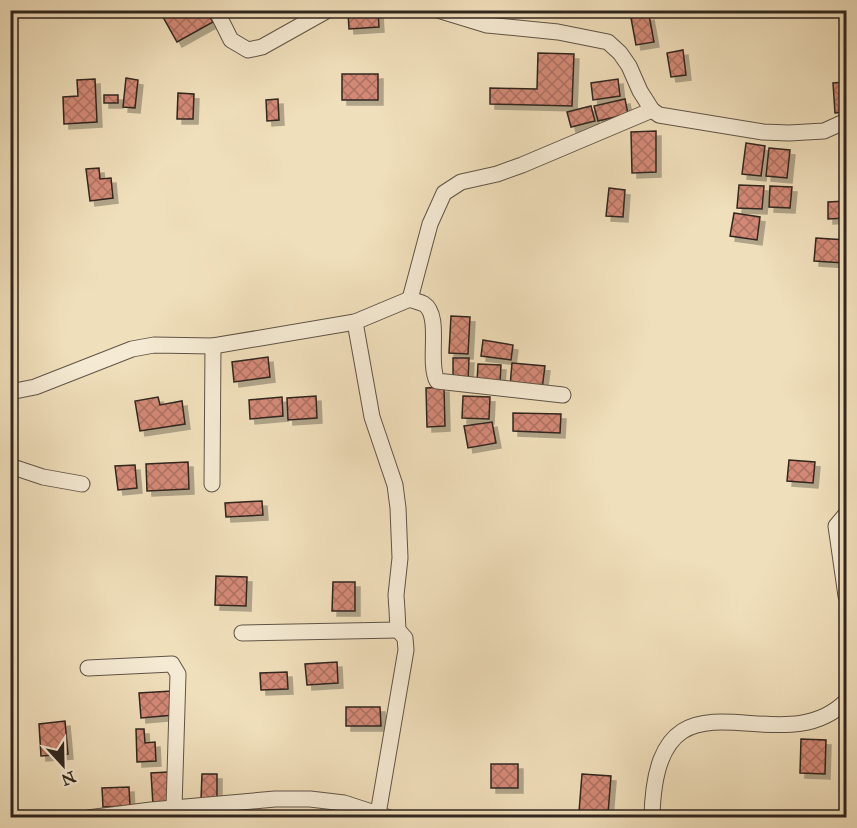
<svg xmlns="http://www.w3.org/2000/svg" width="857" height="828" viewBox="0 0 857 828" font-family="'IM FELL Great Primer',serif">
  <defs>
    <pattern id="building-cross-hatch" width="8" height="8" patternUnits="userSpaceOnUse" patternTransform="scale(1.5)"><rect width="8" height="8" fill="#d48977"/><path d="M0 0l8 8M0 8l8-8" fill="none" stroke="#ac7061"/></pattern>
    <filter id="shadow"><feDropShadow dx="5" dy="5" stdDeviation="0" flood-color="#0004"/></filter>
  </defs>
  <rect width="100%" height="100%" fill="#f0dfbb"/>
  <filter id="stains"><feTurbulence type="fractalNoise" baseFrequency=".00333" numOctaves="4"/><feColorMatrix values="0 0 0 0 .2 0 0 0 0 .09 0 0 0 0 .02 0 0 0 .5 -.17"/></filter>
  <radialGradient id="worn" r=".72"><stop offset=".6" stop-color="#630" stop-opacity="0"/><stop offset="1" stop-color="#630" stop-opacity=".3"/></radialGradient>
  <g fill="url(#building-cross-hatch)" stroke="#30261f" stroke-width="1.5" filter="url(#shadow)">
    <polygon points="159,10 206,10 213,22 177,42"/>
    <polygon points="378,11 379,27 349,29 348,13"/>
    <polygon points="649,15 654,42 636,45 631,18"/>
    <polygon points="683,50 686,75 671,77 667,53"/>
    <polygon points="538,53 574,54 572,106 490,104 490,88 537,89"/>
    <rect x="342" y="74" width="36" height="26"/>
    <polygon points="126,78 138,80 135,108 123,107"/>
    <polygon points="95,79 97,122 64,124 63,97 78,96 77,80"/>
    <polygon points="618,79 620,96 593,100 591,83"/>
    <polygon points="846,82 846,112 835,113 833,83"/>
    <polygon points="178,93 194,94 193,119 177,119"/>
    <rect x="104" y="95" width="14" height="8"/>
    <polygon points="278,99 279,120 267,121 266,100"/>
    <polygon points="625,99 628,114 598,121 594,106"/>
    <polygon points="591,106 595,121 571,127 567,112"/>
    <polygon points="656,131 656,172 632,173 631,132"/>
    <polygon points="746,143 765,146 761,176 742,174"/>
    <polygon points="769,148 790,150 787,178 766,176"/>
    <polygon points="99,168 100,179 111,178 113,198 90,201 86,169"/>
    <polygon points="739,185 764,186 762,209 737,208"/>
    <polygon points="770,186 792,187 790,208 769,207"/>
    <polygon points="609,188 625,190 623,217 606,216"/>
    <polygon points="846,201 846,218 828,219 828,202"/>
    <polygon points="734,213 760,217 757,240 730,236"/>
    <polygon points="816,238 846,240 844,263 814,261"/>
    <polygon points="451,316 470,317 468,354 449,353"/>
    <polygon points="483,340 513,345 511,360 481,356"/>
    <polygon points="268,357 270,377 234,382 232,362"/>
    <polygon points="453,358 469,358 468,381 453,381"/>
    <polygon points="512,363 545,366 542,389 510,386"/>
    <polygon points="478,364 501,365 500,383 477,382"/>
    <polygon points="444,387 445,426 427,427 426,388"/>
    <polygon points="316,396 317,418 288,420 287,398"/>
    <polygon points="463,396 490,397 489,419 462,418"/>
    <polygon points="158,397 160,405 182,401 185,424 140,431 135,401"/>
    <polygon points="282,397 283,416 250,419 249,400"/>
    <polygon points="513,413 561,414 560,433 513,431"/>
    <polygon points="492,422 496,443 468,448 464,426"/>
    <polygon points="789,460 815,462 813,483 787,481"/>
    <polygon points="188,462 189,489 147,491 146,464"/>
    <polygon points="135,465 137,488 118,490 115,466"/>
    <polygon points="262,501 263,515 226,517 225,503"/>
    <polygon points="216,576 247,577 246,606 215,605"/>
    <polygon points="333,582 355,582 355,611 332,611"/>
    <polygon points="337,662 338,683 307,685 305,664"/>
    <polygon points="287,672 288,689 261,690 260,673"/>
    <polygon points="172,691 174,715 141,718 139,693"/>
    <polygon points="346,707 380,707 381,726 346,726"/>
    <polygon points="65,721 68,754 41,756 39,724"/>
    <polygon points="136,729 144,729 145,743 155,742 156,761 137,762"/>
    <polygon points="801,739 826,740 825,774 800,773"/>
    <rect x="491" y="764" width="27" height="24"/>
    <polygon points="168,772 170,804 153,805 151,773"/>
    <polygon points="202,774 217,774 217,800 201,800"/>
    <polygon points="582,774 611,776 608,814 579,812"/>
    <polygon points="129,787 130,806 103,807 102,788"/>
  </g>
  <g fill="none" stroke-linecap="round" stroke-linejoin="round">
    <defs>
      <g id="street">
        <polyline points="216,10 231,40 248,50 262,47 328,10"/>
        <polyline points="438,10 487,25 558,32 608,42 620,53 629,66 640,91 652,110 659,115 763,132 789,133 824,131 846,121"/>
        <polyline points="410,299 430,224 444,193 461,182 497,174 522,165 652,110"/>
        <polyline points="355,322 372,417 395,485 398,508 400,558 396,595 397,610 398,630 405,638 406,650 378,814"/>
        <path d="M10,392L35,387L132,349L154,345L213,346L355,322L410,299C414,301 420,302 424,304C442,316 427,361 437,381L563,395"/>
        <polyline points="10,466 43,477 82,484"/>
        <polyline points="212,484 213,346"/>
        <polyline points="846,514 836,526 846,596"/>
        <polyline points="242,633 398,630"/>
        <polyline points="88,668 172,664 178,674 174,808"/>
        <polyline points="88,818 151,810 275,799 310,799 344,803 390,818"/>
        <path d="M652,818C655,649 778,770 846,701"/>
      </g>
    </defs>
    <use href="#street" stroke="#605446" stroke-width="17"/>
    <use href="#street" stroke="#f5ead3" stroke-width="15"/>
  </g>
  <rect width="857" height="828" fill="none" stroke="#f0dfbb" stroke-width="36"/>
  <rect x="12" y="12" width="833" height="804" fill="none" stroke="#30261f" stroke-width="3"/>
  <rect x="18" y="18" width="821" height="792" fill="none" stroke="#30261f" stroke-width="1.5"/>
  <g transform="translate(63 765) rotate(158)" stroke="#f5ead3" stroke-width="4.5" paint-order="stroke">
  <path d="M0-4.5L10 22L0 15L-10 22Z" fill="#30261f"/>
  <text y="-9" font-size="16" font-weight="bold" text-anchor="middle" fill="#30261f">N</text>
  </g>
  <rect width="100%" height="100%" filter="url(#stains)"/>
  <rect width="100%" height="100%" fill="url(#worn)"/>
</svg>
